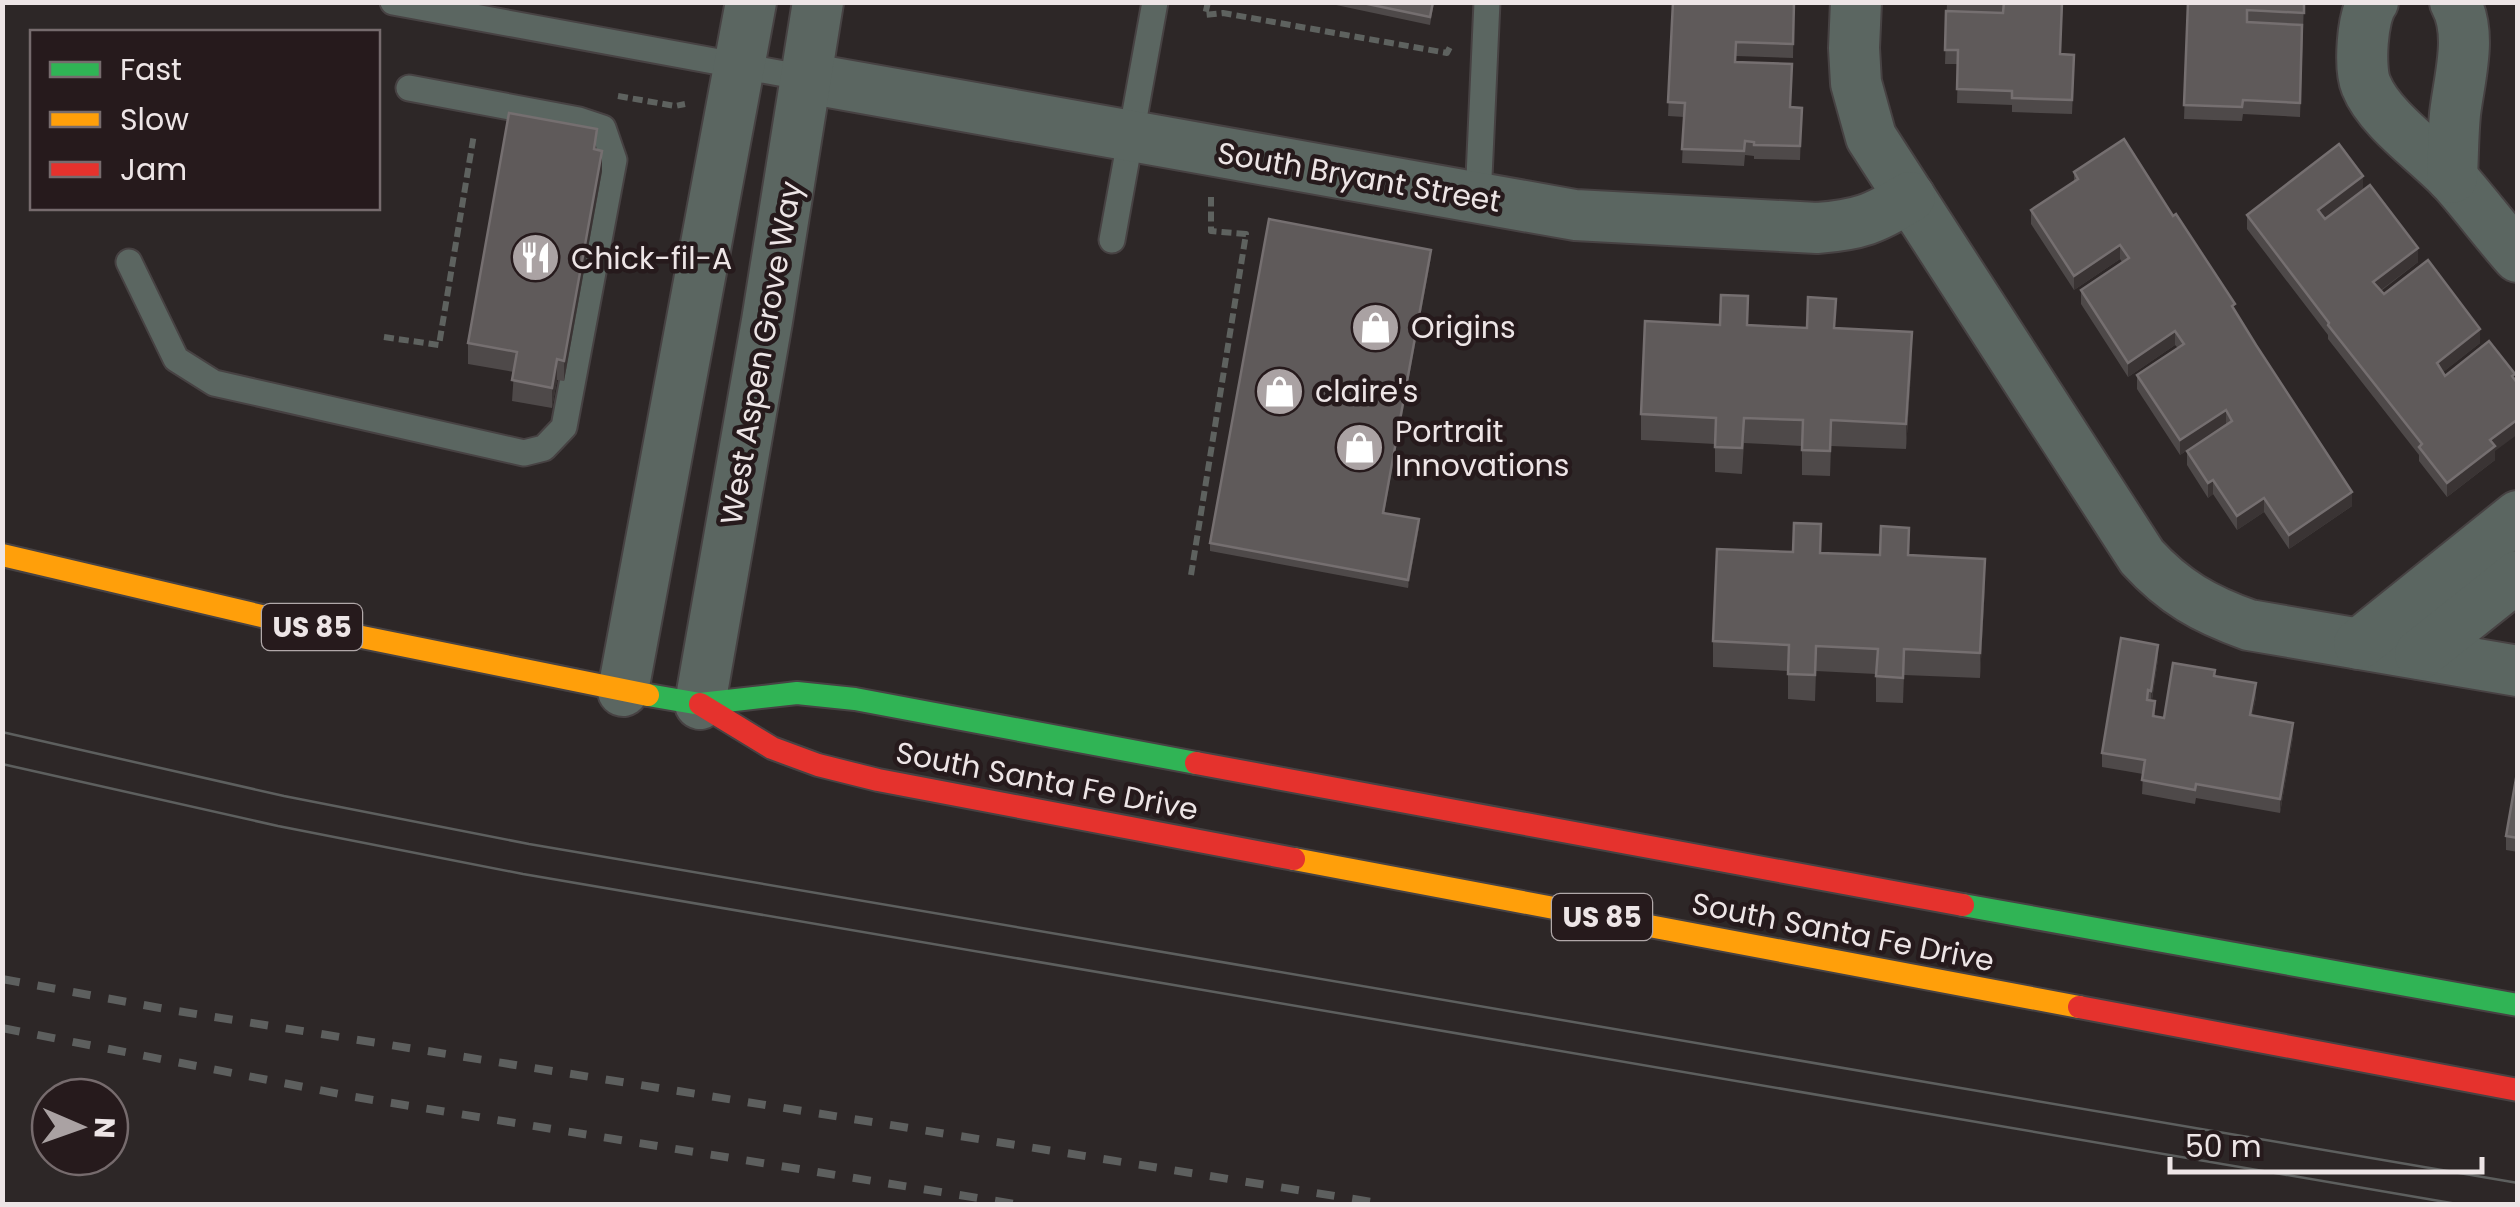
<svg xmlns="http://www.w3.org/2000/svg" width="2520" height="1207" viewBox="0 0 2520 1207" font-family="Poppins,sans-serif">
  <rect width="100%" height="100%" fill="#2d2727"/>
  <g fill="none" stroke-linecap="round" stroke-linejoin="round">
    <defs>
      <g id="lane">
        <polyline points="393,2 806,78"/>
        <polyline points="1478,199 1487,2"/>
        <polyline points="1112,240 1155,2"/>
        <polyline points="129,262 176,359 214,383 524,453 544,448 564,427 614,160 603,128 579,120 409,88"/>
      </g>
      <g id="street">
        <path d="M1856,2L1854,48L1856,83L1871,137L2142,557C2174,592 2204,609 2249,625L2518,671"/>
        <path d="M2373,2C2362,16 2359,68 2366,85C2380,120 2428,152 2454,180C2476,205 2496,232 2518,257"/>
        <path d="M806,78L1575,215L1817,228C1859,225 1874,219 1910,197"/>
        <path d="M2452,178C2453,157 2453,135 2455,114C2459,79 2473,34 2455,2"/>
        <polyline points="2359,644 2518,516"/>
        <polyline points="2420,654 2518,576"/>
        <polyline points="623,691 751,2"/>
        <polyline points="700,704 767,321 818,2"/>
      </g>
      <g id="fast">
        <polyline points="648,695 700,704 797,693 855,699 1196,763"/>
        <polyline points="1963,905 2518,1005"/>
      </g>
      <g id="slow">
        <polyline points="2,555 283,621 648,695"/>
        <polyline points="1294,859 2079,1007"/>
      </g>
      <g id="jam">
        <polyline points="700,704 772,748 818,765 878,780 1294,859"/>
        <polyline points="1196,763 1963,905"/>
        <polyline points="2079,1007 2518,1090"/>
      </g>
    </defs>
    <use href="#lane" stroke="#474243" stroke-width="29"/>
    <use href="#street" stroke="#474243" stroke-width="54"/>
    <use href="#fast" stroke="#474243" stroke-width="26"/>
    <use href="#slow" stroke="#474243" stroke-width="26"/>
    <use href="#jam" stroke="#474243" stroke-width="26"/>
    <g stroke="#5e625f" stroke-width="6" stroke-dasharray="10 5" stroke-linecap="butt">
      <polyline points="1208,2 1205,15 1223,13 1447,53 1450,47"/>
      <polyline points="618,96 675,106 685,104"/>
      <polyline points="384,337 439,345 474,134"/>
      <polyline points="1191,575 1246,234 1211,231 1211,197"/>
    </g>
    <use href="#lane" stroke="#5b6661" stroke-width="25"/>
    <use href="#street" stroke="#5b6661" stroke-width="50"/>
    <use href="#fast" stroke="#30b455" stroke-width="22"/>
    <use href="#slow" stroke="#ff9f0a" stroke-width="22"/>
    <use href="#jam" stroke="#e5322d" stroke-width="22"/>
    <g stroke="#5d5f5e" stroke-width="2.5">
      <polyline points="2,732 284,796 529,844 2518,1183"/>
      <polyline points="2,764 278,826 523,874 2457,1204"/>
    </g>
    <g stroke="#5d5f5e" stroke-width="8" stroke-dasharray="18 18" stroke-linecap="butt">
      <polyline points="2,979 171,1010 1385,1204"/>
      <polyline points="2,1028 355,1097 1015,1204"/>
    </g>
  </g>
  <g fill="#4e4949">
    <polygon points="1322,2 1434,2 1430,25"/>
    <polygon points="1673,2 1794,2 1793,58 1736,56 1736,62 1791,107 1802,108 1800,160 1754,159 1754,156 1745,155 1744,166 1682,163 1684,117 1668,116"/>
    <polygon points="1947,2 2063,2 2060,54 2074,69 2072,114 2012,112 2012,105 1957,103 1958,64 1945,64"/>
    <polygon points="2188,2 2304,2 2300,117 2243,114 2242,121 2184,119"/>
    <polygon points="597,150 602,171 564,381 557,380 552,408 512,401 514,372 468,364 468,343"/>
    <polygon points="2074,172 2235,311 2352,506 2289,549 2264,512 2237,530 2213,494 2208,498 2187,465 2187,451 2226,424 2180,455 2137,389 2137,375 2178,348 2175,345 2128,377 2081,304 2081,290 2122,262 2120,259 2074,290 2031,224 2031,210 2074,182"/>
    <polygon points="2363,190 2418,262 2381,291 2384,294 2480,343 2443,372 2495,451 2495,460 2447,497 2419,461 2419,455 2328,339 2328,335 2247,229 2247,215"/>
    <polygon points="1431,257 1384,513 1419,527 1408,588 1210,551 1210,543"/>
    <polygon points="1720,325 1836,328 1912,357 1906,449 1831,446 1830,476 1802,475 1802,446 1744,443 1742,474 1715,472 1715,444 1641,440 1641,414"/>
    <polygon points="1821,553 1909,555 1985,585 1980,678 1904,675 1903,703 1876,702 1876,674 1816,671 1815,701 1788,699 1788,671 1713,667 1713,641"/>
    <polygon points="2158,659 2152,700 2155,716 2164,718 2215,676 2256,697 2252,716 2293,737 2280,813 2196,798 2195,804 2142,794 2143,774 2102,767 2102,753"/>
    <polygon points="2518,767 2518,852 2506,850 2506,836"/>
  </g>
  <g fill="#3a3434">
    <polygon points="602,151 602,171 564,381 564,361"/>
    <polygon points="2363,176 2363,190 2318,224 2318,210"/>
    <polygon points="2120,245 2120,259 2074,290 2074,276"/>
    <polygon points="2418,248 2418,262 2373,296 2373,282"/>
    <polygon points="1431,250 1431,257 1383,520 1383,513"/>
    <polygon points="2480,329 2480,343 2437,377 2437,363"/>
    <polygon points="2175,331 2175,345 2128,377 2128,363"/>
    <polygon points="1912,332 1912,357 1906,449 1906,424"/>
    <polygon points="557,359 557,380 552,408 552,388"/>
    <polygon points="2226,410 2226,424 2180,455 2180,440"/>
    <polygon points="2518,419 2518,434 2495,451 2495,460 2447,497 2447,483 2490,440"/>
    <polygon points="2213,480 2213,494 2208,498 2208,483"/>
    <polygon points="2352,492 2352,506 2289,549 2289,535"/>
    <polygon points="2264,498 2264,512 2237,530 2237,516"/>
    <polygon points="1419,519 1419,527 1408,588 1408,580"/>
    <polygon points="1985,559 1985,585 1980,678 1980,653"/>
    <polygon points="2158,645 2158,659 2151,705 2151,691"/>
    <polygon points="2256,683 2256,697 2250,729 2250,715"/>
    <polygon points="2293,723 2293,737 2280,813 2280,799"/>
  </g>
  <g fill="#5f5a5a" stroke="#756f70" stroke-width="2.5">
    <polygon points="1358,2 1433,2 1430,17"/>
    <polygon points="1673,2 1794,2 1793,44 1736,42 1735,62 1792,64 1790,107 1802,108 1800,146 1754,145 1754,142 1745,141 1744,151 1682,149 1685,103 1668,102"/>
    <polygon points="2004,2 2062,2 2060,54 2074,55 2072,100 2012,98 2012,91 1957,89 1958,50 1945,50 1946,11 2003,13"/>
    <polygon points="2188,2 2304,2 2304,13 2247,10 2247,22 2302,25 2300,103 2243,100 2242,107 2184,105"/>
    <polygon points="509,113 597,129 594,149 602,151 564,361 557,359 552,388 512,380 517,352 468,343"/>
    <polygon points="2124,139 2173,216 2176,214 2235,304 2232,306 2256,345 2352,492 2289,535 2264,498 2237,516 2213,480 2208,483 2187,451 2232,421 2226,410 2180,440 2137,375 2184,344 2175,331 2128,363 2081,290 2129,258 2120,245 2074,276 2031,210 2078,179 2074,172"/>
    <polygon points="2339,144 2363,176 2318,210 2321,214 2325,219 2370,185 2418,248 2373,282 2384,294 2428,260 2480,329 2437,363 2445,376 2489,341 2515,374 2512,376 2518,384 2518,419 2490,440 2495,446 2447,483 2419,447 2422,444 2328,325 2329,323 2247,215"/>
    <polygon points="1269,219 1431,250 1383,513 1419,519 1408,580 1210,543"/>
    <polygon points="1721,295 1748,296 1747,325 1807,328 1808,297 1836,299 1834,328 1912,332 1906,424 1831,420 1830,451 1802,450 1803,420 1744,418 1742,448 1715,447 1716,418 1641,414 1645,321 1720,325"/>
    <polygon points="1794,523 1821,524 1820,553 1880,555 1881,526 1909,528 1908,555 1985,559 1980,653 1904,649 1903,678 1876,676 1878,649 1816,646 1815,675 1788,674 1789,645 1713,641 1717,549 1793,552"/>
    <polygon points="2121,638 2158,645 2151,691 2148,690 2147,700 2155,701 2153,716 2164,718 2173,663 2215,670 2214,676 2256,683 2250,715 2293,723 2280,799 2196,784 2195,790 2142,780 2145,760 2102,753"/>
    <polygon points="2518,767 2518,838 2506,836"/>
  </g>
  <defs>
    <symbol id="restaurant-disc" viewBox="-11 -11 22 22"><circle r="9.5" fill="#aaa2a3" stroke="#261a1c"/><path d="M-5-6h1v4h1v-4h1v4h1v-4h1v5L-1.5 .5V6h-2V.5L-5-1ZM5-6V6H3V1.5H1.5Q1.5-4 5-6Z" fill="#fff"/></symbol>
    <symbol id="shop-disc" viewBox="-11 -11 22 22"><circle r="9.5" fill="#aaa2a3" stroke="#261a1c"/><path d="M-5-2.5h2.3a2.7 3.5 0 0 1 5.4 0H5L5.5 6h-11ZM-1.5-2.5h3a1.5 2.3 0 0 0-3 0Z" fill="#fff"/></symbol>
  </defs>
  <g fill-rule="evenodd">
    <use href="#restaurant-disc" x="508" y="230" width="55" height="55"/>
    <use href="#shop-disc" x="1348" y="300" width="55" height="55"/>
    <use href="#shop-disc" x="1252" y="364" width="55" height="55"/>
    <use href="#shop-disc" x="1332" y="420" width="55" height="55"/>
  </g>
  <g text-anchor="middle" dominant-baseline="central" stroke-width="9" stroke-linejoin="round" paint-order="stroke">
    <g fill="#261a1c" stroke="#b1a8a9" stroke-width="2.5">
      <rect x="262" y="604" width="100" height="46" rx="8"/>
      <rect x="1552" y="894" width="100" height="46" rx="8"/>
    </g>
    <g font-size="28" font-weight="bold" fill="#ede5e6">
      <text x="312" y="627">US 85</text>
      <text x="1602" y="917">US 85</text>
    </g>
    <g font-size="30" fill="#ede5e6" stroke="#261a1c">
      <text transform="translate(1359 177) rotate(10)">South Bryant Street</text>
      <text transform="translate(761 353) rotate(-80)">West Aspen Grove Way</text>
      <text transform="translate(1047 781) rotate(11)">South Santa Fe Drive</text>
      <text transform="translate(1843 932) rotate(11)">South Santa Fe Drive</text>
    </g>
    <g font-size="30" fill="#ede5e6" stroke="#261a1c" text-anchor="start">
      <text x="571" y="258">Chick-fil-A</text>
      <text x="1411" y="327">Origins</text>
      <text x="1315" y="391">claire's</text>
      <text x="1395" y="431">Portrait<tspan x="1395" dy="34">Innovations</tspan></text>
    </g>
  </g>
  <rect width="2520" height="1207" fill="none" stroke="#ede5e6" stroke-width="10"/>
  <rect x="30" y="30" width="350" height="180" fill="#261a1c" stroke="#766b6d" stroke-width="2.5"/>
  <rect x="50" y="62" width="50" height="15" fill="#30b455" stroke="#766b6d" stroke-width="2.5"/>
  <text x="120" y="80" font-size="30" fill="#ede5e6">Fast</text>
  <rect x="50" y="112" width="50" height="15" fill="#ff9f0a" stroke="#766b6d" stroke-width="2.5"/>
  <text x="120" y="130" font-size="30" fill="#ede5e6">Slow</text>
  <rect x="50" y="162" width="50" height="15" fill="#e5322d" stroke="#766b6d" stroke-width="2.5"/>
  <text x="120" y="180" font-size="30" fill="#ede5e6">Jam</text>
  <g transform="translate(80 1127) rotate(92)"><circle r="48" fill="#261a1c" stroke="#766b6d" stroke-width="2.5"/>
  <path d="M0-8L18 38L0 25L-18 38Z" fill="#aaa2a3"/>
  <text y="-15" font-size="28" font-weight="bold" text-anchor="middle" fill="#ede5e6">N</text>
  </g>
  <path d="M2170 1157v15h312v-15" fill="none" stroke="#ede5e6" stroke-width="5"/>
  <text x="2185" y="1157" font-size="30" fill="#ede5e6" stroke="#261a1c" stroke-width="8" paint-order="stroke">50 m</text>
</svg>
